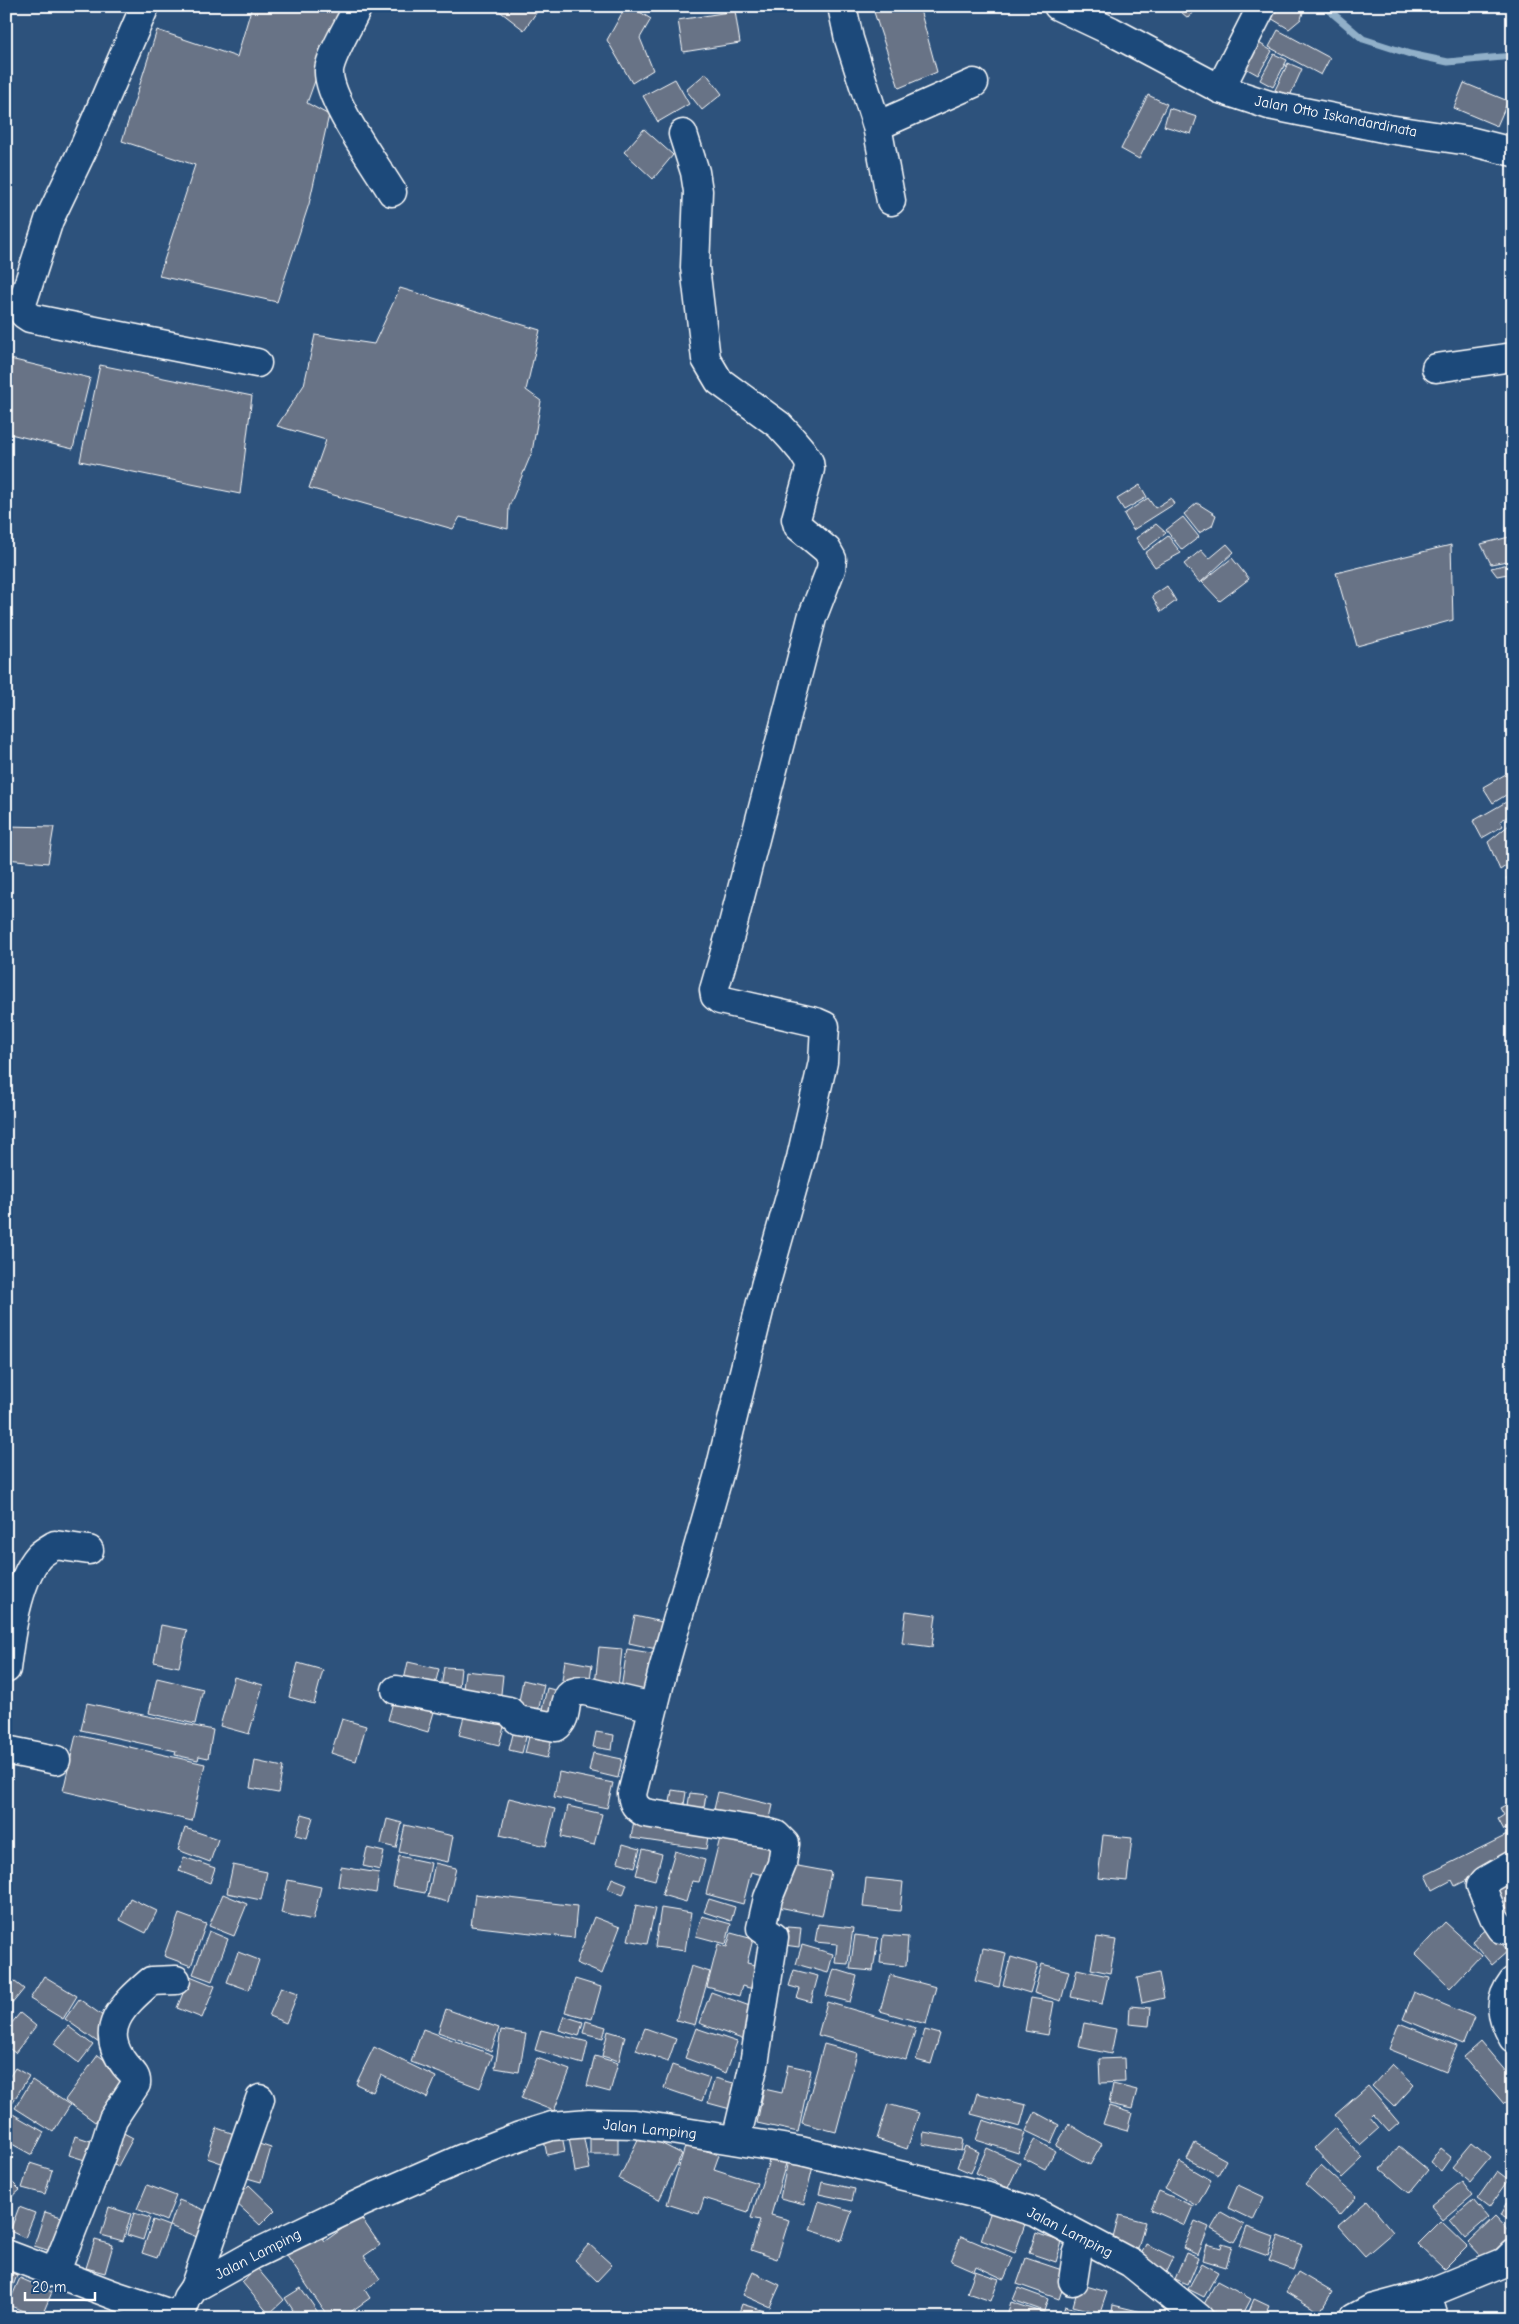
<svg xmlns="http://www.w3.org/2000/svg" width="1519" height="2324" viewBox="0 0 1519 2324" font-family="'Comic Neue',sans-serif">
  <rect width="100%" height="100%" fill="#2d527c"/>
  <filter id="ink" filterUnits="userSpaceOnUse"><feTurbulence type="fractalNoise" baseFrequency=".02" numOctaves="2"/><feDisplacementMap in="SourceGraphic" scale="10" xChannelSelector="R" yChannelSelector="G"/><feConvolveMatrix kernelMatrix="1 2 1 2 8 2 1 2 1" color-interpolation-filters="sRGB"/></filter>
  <g filter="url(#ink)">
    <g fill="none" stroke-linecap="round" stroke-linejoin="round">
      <polyline stroke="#91b0c9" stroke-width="7" points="1324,6 1363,39 1410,54 1448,62 1513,56"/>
    </g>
    <g fill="#677386" stroke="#fff">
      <polygon points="252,6 342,6 307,103 329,115 309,204 277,302 159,276 195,165 122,141 157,30 237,57"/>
      <polygon points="493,6 541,6 524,30"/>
      <polygon points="626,6 630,6 651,19 640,38 653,70 632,83 607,40"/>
      <polygon points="872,6 919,6 937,72 899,88"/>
      <polygon points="1174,6 1198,6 1188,18"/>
      <polygon points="1275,6 1305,6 1301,19 1289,29 1269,17"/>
      <polygon points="735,11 740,43 683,52 678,20"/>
      <polygon points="1278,30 1330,58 1321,75 1269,47"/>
      <polygon points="1254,40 1272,51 1258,75 1240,65"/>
      <polygon points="1274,54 1287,60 1273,87 1260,80"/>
      <polygon points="1288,63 1302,69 1290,96 1275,90"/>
      <polygon points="706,73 722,94 702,110 686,90"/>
      <polygon points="675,79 689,104 658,122 643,96"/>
      <polygon points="1464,83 1508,101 1497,126 1454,108"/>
      <polygon points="1148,95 1167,104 1139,159 1121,149"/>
      <polygon points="1169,108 1197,117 1191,134 1164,126"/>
      <polygon points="644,129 673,155 653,179 624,152"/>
      <polygon points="400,288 540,330 526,390 541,401 532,452 509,507 508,529 460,517 453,529 309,488 326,440 277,426 304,385 315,335 374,344"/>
      <polygon points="6,358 90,378 73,449 6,433"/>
      <polygon points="100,365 252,396 240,494 80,461"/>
      <polygon points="1140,485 1147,497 1124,510 1117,499"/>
      <polygon points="1148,498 1155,508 1171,498 1174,504 1133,530 1124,514"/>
      <polygon points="1197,503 1216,515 1212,526 1199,533 1184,514"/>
      <polygon points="1183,517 1199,537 1182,550 1166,530"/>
      <polygon points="1156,524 1166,533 1144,550 1136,538"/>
      <polygon points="1168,536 1181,553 1155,567 1145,553"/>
      <polygon points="1509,537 1513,560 1491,564 1481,544"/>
      <polygon points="1227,544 1234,552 1200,583 1184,564 1201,550 1209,559"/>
      <polygon points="1451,545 1453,620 1357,646 1336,573"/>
      <polygon points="1232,558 1249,579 1220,601 1202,582"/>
      <polygon points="1513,563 1513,573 1497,576 1491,568"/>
      <polygon points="1167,586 1176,601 1161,612 1152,596"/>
      <polygon points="1513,770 1513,804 1506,795 1493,803 1483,787"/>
      <polygon points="1506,802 1512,814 1500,821 1503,826 1482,838 1473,821"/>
      <polygon points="1509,825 1513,831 1513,861 1500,870 1488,842"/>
      <polygon points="6,826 54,827 48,863 6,859"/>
      <polygon points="1513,875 1513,890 1506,878"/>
      <polygon points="906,1611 936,1615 932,1647 902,1643"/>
      <polygon points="635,1616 667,1623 661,1650 629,1643"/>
      <polygon points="161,1625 187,1630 179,1667 154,1662"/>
      <polygon points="599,1647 622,1649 618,1688 595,1685"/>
      <polygon points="627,1649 657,1654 651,1693 621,1689"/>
      <polygon points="565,1660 592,1665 589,1685 562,1680"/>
      <polygon points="408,1662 439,1669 432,1696 402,1689"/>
      <polygon points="298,1663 323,1670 314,1704 289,1697"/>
      <polygon points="444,1667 461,1668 458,1697 440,1695"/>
      <polygon points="465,1671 503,1675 500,1703 462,1699"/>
      <polygon points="234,1677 263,1685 249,1734 220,1726"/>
      <polygon points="157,1678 203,1689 195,1724 149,1713"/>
      <polygon points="523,1680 544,1685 537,1716 517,1712"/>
      <polygon points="547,1688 567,1693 559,1722 540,1718"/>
      <polygon points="396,1691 437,1702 428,1732 388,1720"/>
      <polygon points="87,1703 213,1730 208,1758 199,1756 198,1760 175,1755 176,1751 81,1730"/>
      <polygon points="467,1705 507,1716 499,1745 459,1735"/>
      <polygon points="342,1719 366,1726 356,1761 331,1753"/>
      <polygon points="515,1726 528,1729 522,1753 509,1750"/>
      <polygon points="596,1732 614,1735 612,1750 593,1747"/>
      <polygon points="530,1733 552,1738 547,1758 525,1753"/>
      <polygon points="76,1735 205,1764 192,1821 63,1791"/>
      <polygon points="593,1753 622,1759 618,1778 589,1771"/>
      <polygon points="255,1761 283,1767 278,1793 250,1788"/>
      <polygon points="559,1772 613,1783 607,1808 554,1797"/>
      <polygon points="672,1790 686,1792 682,1817 668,1815"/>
      <polygon points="718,1792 773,1805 767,1831 712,1818"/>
      <polygon points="690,1793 706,1795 702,1819 686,1817"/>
      <polygon points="509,1798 555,1809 546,1846 500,1835"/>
      <polygon points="1513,1801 1513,1825 1504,1830 1498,1819 1504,1815 1500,1808"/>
      <polygon points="568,1806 602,1814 594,1845 561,1837"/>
      <polygon points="302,1814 313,1817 307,1838 296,1835"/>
      <polygon points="387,1819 402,1823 396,1848 381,1844"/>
      <polygon points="634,1820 709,1830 706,1849 631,1838"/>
      <polygon points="405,1825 453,1836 448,1862 399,1852"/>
      <polygon points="723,1826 783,1842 774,1878 751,1872 743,1904 706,1894"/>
      <polygon points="185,1828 218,1839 210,1862 178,1850"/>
      <polygon points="1103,1835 1132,1838 1127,1881 1098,1878"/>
      <polygon points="1507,1835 1513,1846 1513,1857 1455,1886 1452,1880 1433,1890 1426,1875"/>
      <polygon points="623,1844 640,1849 635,1867 618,1862"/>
      <polygon points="367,1848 384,1852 380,1870 363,1866"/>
      <polygon points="643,1849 662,1854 655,1880 636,1875"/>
      <polygon points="675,1851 705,1860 699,1882 692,1881 686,1902 662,1895"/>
      <polygon points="399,1856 431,1863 425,1893 393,1887"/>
      <polygon points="184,1857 215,1868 210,1883 179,1871"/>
      <polygon points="435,1863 456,1868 448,1902 428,1897"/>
      <polygon points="787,1864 831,1872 822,1916 779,1907"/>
      <polygon points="233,1865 267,1872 261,1900 227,1893"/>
      <polygon points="341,1867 379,1873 376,1893 338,1886"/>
      <polygon points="1513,1872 1513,1924 1484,1887"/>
      <polygon points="612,1878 627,1884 623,1895 608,1889"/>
      <polygon points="866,1878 903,1882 900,1911 863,1907"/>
      <polygon points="288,1880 321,1887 313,1920 281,1913"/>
      <polygon points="223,1894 247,1904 234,1936 209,1926"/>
      <polygon points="475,1894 577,1906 574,1938 471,1926"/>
      <polygon points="130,1898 157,1911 146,1933 120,1920"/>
      <polygon points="709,1899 735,1907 731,1921 704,1912"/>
      <polygon points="636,1905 655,1909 647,1944 628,1940"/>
      <polygon points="661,1908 691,1913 685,1951 655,1947"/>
      <polygon points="179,1914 206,1924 191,1966 164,1956"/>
      <polygon points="702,1916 731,1924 726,1944 696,1936"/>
      <polygon points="594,1917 620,1927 602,1974 576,1963"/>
      <polygon points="1445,1922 1481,1955 1450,1988 1415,1954"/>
      <polygon points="818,1924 853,1928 848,1964 835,1963 837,1944 815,1942"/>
      <polygon points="787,1927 801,1928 799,1947 784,1945"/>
      <polygon points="1488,1927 1508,1951 1492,1965 1472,1941"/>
      <polygon points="209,1931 228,1939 212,1981 193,1974"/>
      <polygon points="731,1933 753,1939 747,1963 767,1968 761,1991 742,1986 739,1996 707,1987 718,1944 727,1947"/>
      <polygon points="855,1935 878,1938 873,1971 850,1969"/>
      <polygon points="883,1935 908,1937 906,1966 880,1963"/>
      <polygon points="1097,1937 1116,1940 1110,1973 1091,1969"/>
      <polygon points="802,1945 833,1954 828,1973 796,1964"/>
      <polygon points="983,1948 1006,1953 999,1987 975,1981"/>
      <polygon points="238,1952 259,1960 249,1990 227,1982"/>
      <polygon points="1011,1957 1038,1965 1030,1993 1003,1985"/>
      <polygon points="1042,1964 1069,1971 1061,2001 1034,1993"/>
      <polygon points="691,1966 710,1972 695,2025 676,2020"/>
      <polygon points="834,1969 857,1976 850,2002 826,1996"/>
      <polygon points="1077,1969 1108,1976 1102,2004 1071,1997"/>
      <polygon points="794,1970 818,1976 811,2002 797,1998 800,1989 789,1986"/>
      <polygon points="1159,1973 1164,1998 1142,2003 1137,1978"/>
      <polygon points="6,1975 24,1989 6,2011"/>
      <polygon points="890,1975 936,1987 926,2024 880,2011"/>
      <polygon points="44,1976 77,1996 63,2019 30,1999"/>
      <polygon points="190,1976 215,1986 202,2018 177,2008"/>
      <polygon points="575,1979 601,1987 592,2019 565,2012"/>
      <polygon points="281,1987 298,1993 286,2023 269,2016"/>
      <polygon points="711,1992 758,2009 747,2041 699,2023"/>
      <polygon points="1414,1992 1474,2017 1463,2044 1403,2019"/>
      <polygon points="1031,1998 1054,2002 1048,2035 1025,2031"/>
      <polygon points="79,1999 113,2023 99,2043 65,2019"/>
      <polygon points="827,2002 916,2028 906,2060 818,2035"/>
      <polygon points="1130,2006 1151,2008 1149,2026 1129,2024"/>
      <polygon points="446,2009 499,2028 491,2051 438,2032"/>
      <polygon points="20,2013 36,2026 15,2053 6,2046 6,2030"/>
      <polygon points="564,2016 583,2022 579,2036 559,2030"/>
      <polygon points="586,2021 606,2027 603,2038 583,2033"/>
      <polygon points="1084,2023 1116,2029 1111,2054 1079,2047"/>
      <polygon points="1399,2023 1457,2046 1446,2072 1389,2049"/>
      <polygon points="68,2026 93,2045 79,2063 54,2044"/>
      <polygon points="645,2028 676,2039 668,2062 636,2050"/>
      <polygon points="696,2028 737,2042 726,2073 685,2058"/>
      <polygon points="423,2029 493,2055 480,2088 411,2062"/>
      <polygon points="501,2030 526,2034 519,2072 495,2068"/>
      <polygon points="541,2030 588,2042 583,2064 535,2050"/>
      <polygon points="925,2030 940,2034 931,2064 916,2060"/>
      <polygon points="608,2031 625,2036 619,2061 602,2056"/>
      <polygon points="1481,2042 1513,2080 1513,2097 1504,2104 1464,2057"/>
      <polygon points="824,2044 857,2053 836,2132 802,2123"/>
      <polygon points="374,2047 436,2077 427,2098 381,2075 373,2092 356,2084"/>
      <polygon points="98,2055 129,2078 95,2122 65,2100"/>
      <polygon points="595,2056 618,2063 610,2092 587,2086"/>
      <polygon points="537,2058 570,2070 554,2111 521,2098"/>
      <polygon points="1124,2058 1125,2082 1100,2083 1099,2059"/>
      <polygon points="1392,2064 1414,2085 1394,2107 1372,2086"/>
      <polygon points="672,2065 710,2078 702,2101 664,2088"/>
      <polygon points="788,2065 811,2070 798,2132 757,2123 764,2089 782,2093"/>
      <polygon points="15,2068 29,2076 9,2108 6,2106 6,2082"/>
      <polygon points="715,2078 741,2085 734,2110 708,2103"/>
      <polygon points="32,2080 70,2105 53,2132 15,2108"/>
      <polygon points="1113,2084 1137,2090 1132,2109 1109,2104"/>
      <polygon points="1368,2086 1399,2123 1389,2132 1373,2114 1370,2117 1379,2128 1360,2145 1335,2115"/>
      <polygon points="977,2093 1026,2105 1020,2127 971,2114"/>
      <polygon points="888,2104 919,2113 907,2149 877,2139"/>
      <polygon points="1109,2106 1132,2113 1127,2131 1103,2124"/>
      <polygon points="1035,2112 1059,2125 1051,2143 1026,2131"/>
      <polygon points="11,2113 44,2132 32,2155 12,2144 8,2150 6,2149 6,2122"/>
      <polygon points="983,2120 1025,2133 1018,2153 976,2140"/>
      <polygon points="1069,2124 1102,2144 1090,2165 1056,2146"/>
      <polygon points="217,2128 240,2136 230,2166 207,2158"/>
      <polygon points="1335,2128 1363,2158 1342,2178 1314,2148"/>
      <polygon points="118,2130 133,2138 118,2166 104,2159"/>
      <rect x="590" y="2131" width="28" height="23"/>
      <polygon points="924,2132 963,2139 961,2151 922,2144"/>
      <polygon points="641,2133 682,2154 659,2200 619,2179"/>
      <polygon points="583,2134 590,2169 575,2172 569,2137"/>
      <polygon points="75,2136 100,2144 94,2163 69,2155"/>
      <polygon points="562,2136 565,2151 547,2155 544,2140"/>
      <polygon points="1035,2139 1055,2151 1045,2169 1024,2158"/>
      <polygon points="250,2141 271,2148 261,2182 240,2176"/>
      <polygon points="1195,2143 1226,2160 1218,2175 1187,2159"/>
      <polygon points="1472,2143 1490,2158 1470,2182 1452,2167"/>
      <polygon points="686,2144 719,2155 714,2169 757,2183 748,2212 704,2198 699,2214 667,2204"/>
      <polygon points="965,2146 979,2152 971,2173 957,2167"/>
      <polygon points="1399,2146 1428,2170 1409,2193 1381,2169"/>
      <polygon points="987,2148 1020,2163 1008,2188 976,2173"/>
      <polygon points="1440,2148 1451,2157 1441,2171 1430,2162"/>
      <polygon points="771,2154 787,2160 771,2215 789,2220 777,2259 751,2250 760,2220 751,2218"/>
      <polygon points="789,2156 814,2162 804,2204 780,2198"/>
      <polygon points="1180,2162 1211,2180 1197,2206 1165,2188"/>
      <polygon points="30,2163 52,2170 45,2194 22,2188"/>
      <polygon points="1321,2165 1356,2197 1340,2215 1305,2184"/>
      <polygon points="1497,2171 1509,2180 1489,2208 1477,2199"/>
      <polygon points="6,2176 20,2190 6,2202"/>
      <polygon points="1462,2181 1473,2195 1443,2220 1431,2206"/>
      <polygon points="822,2182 855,2189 852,2201 819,2194"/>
      <polygon points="147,2185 176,2196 166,2221 137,2209"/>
      <polygon points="249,2185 275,2210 260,2225 234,2201"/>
      <polygon points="1238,2185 1264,2197 1253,2220 1228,2208"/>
      <polygon points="1159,2191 1193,2206 1185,2225 1151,2210"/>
      <polygon points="1510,2196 1513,2197 1513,2222 1500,2215"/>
      <polygon points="179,2200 212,2213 202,2239 170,2226"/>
      <polygon points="1473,2200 1488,2218 1465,2238 1450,2220"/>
      <polygon points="819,2201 852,2211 842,2240 810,2230"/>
      <polygon points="1367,2201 1393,2232 1365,2256 1338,2226"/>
      <polygon points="19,2207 35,2213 25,2238 10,2231"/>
      <polygon points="109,2207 131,2214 123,2241 101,2235"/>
      <polygon points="991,2211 1025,2224 1015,2253 981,2240"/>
      <polygon points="45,2212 65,2218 54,2252 34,2246"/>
      <polygon points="1221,2212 1244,2225 1234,2242 1211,2229"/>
      <polygon points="134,2213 150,2218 143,2240 127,2235"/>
      <polygon points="1119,2215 1145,2222 1138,2249 1112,2242"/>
      <polygon points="360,2216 380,2245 364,2256 380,2279 365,2290 370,2298 342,2318 329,2318 285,2253 317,2230 325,2241"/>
      <polygon points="1495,2216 1512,2234 1485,2260 1468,2242"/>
      <polygon points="153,2220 169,2226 157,2258 142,2253"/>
      <polygon points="1195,2221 1209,2227 1198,2255 1183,2248"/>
      <polygon points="1441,2221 1467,2246 1444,2269 1418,2244"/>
      <polygon points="1247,2227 1274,2237 1268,2256 1240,2246"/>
      <polygon points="1036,2233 1062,2242 1056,2262 1029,2253"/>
      <polygon points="961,2236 1013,2258 1004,2279 976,2266 974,2271 951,2261"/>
      <polygon points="1279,2236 1302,2245 1293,2270 1269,2261"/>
      <polygon points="95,2240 113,2245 105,2273 86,2268"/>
      <polygon points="1222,2243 1232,2246 1226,2267 1203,2260 1207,2244 1221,2248"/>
      <polygon points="589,2244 612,2265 597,2281 575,2260"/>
      <polygon points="1146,2244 1173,2257 1164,2276 1137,2263"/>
      <polygon points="1186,2253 1199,2258 1188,2284 1175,2279"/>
      <polygon points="1026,2258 1068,2272 1059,2299 1017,2284"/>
      <polygon points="1202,2263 1218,2272 1204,2297 1188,2289"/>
      <polygon points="257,2268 284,2300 269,2314 242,2282"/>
      <polygon points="6,2271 17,2275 8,2300 6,2299"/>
      <polygon points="975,2271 999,2279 991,2301 967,2293"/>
      <polygon points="753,2272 780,2285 770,2307 743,2295"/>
      <polygon points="1298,2272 1332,2292 1320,2312 1286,2292"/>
      <polygon points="20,2278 52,2292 41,2318 8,2305"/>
      <polygon points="1217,2281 1251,2299 1241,2318 1226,2318 1203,2306"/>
      <polygon points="1079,2284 1107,2292 1100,2313 1073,2306"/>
      <polygon points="301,2288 322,2318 282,2318 293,2310 285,2298"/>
      <polygon points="1018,2288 1048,2299 1044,2311 1013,2300"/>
      <polygon points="1254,2299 1269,2306 1264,2318 1246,2318"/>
      <polygon points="1011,2302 1051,2315 1050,2318 1006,2318"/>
      <polygon points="742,2304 774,2314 773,2318 737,2318"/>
      <polygon points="1113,2305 1142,2312 1141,2318 1111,2318"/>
      <polygon points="1065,2306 1100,2316 1099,2318 1061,2318"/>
    </g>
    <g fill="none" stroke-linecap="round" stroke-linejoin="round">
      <defs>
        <g id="minor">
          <polyline points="145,6 85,145 49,220 21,307 24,314 30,318 257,363"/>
          <path d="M358,6C351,22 331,54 329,70C327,99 376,165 392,192"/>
          <polyline points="842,6 849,39 877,126 891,201"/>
          <polyline points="1220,89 1262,6"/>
          <polyline points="877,126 974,83"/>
          <path d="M683,134L695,172L698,191L695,267L706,359L719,381L779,425L791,438L802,451L809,462L810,469L796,519L798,526L827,550L832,559L831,569L812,618L732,928L714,990L715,996L720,1000L816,1022L825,1026L823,1062L801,1158L765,1286L719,1474L663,1670L632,1794C633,1804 636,1808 645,1813L769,1833L776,1835L785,1844L782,1864L768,1898L761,1928L774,1937L754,2064L736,2140"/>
          <polyline points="1436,368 1513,357"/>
          <path d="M6,1669C10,1637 17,1581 39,1556C43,1552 50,1548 55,1545L89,1550"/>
          <path d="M396,1690L509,1711L518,1720L556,1727C573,1716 556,1689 585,1691L653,1707"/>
          <polyline points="6,1750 56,1760"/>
          <polyline points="1513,1865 1485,1881 1481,1886 1494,1917 1502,1929 1513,1930"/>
          <path d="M1513,1981C1497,2002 1501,2016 1513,2038"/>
          <polyline points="6,2254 114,2295 180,2317 187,2298 194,2288 253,2255 363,2202 461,2159 520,2136 552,2126 589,2123 635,2124 801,2151 985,2196 1037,2213 1131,2263 1199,2318"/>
          <path d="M55,2273L103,2151L113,2119L136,2084C137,2075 130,2071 125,2065C97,2029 122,2006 151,1981L176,1980"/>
          <polyline points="1073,2281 1077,2255 1083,2238"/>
          <polyline points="194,2288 260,2099"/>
          <polyline points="1427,2294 1434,2318"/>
          <polyline points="1354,2318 1371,2309 1427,2294 1505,2262 1513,2254"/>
        </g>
        <polyline id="major" points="1058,6 1111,31 1220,89 1269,105 1388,129 1469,141 1513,152"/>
      </defs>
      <use href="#minor" stroke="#fff" stroke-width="31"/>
      <use href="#major" stroke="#fff" stroke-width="31"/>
      <use href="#minor" stroke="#1f4a7a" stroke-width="28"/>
      <use href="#major" stroke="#1f4a7a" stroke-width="28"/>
    </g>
  </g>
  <g text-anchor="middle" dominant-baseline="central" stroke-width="4" stroke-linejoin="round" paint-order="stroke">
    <g font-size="15" fill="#fff" stroke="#1f4a7a">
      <text transform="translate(1336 116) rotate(11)">Jalan Otto Iskandardinata</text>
      <text transform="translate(650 2129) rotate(6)">Jalan Lamping</text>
      <text transform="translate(1070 2232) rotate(27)">Jalan Lamping</text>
      <text transform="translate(258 2254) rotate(-27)">Jalan Lamping</text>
    </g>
  </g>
  <rect width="1519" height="2324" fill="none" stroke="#1f4a7a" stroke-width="25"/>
  <rect x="12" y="12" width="1494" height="2299" fill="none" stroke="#fff" stroke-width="2" filter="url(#ink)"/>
  <path d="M25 2292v8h70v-8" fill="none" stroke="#ffffff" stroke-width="2.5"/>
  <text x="32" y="2292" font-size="15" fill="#ffffff" stroke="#1f4a7a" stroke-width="4" paint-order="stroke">20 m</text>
</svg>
